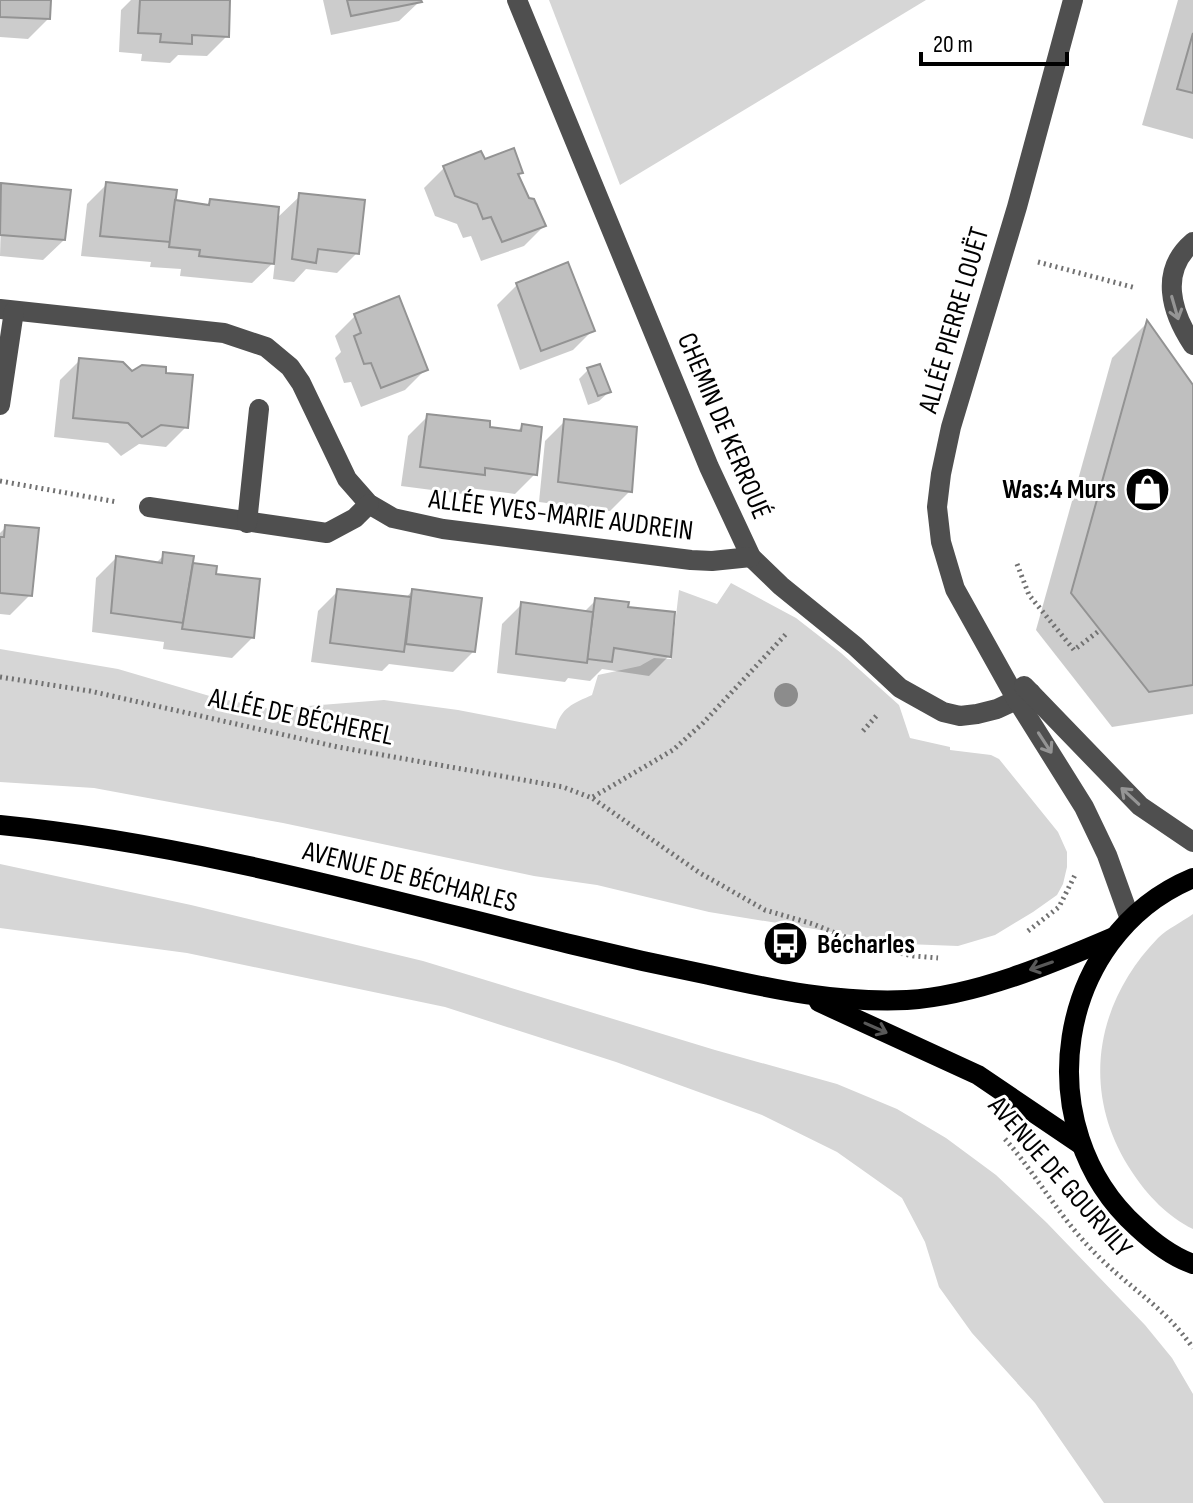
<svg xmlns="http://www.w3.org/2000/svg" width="1193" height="1503" viewBox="0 0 1193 1503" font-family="'Sofia Sans Condensed',sans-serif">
  <rect width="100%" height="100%" fill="#fff"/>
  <g fill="#d6d6d6">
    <polygon points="549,0 926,0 620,185"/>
    <path d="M731,583L796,618L841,653L899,705L910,738L950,747V750L991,755L999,759L1058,832L1067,852V867L1063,884L1057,895L1033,912L995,935L958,946L906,944L709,912L597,885L534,876L283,823L94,788L0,782V649L118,669L213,697L270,709L384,700L458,710L556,729C560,708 574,703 592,695L598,675L640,666L654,658L671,659L679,590L717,604Z"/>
    <polygon points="0,864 191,905 423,961 715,1050 837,1084 897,1109 946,1138 996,1175 1047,1223 1145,1325 1172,1358 1193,1394 1193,1503 1104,1503 1035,1403 972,1333 939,1287 925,1242 902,1198 837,1152 762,1115 616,1062 445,1007 187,953 0,928"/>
    <path d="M1193,914V1229C1168,1217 1147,1195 1132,1172C1080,1094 1094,1004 1158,938C1167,929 1182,922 1193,914Z"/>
  </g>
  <g fill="#0003">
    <polygon points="0,0 49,0 48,19 28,39 0,37"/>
    <polygon points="131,0 228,0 227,36 207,56 178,55 170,63 141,61 142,54 119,52 121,10"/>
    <polygon points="323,0 419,0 420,1 399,21 331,35"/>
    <polygon points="1178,0 1193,0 1193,139 1142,125"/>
    <polygon points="484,161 521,172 517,176 544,226 524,246 481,261 471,236 463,238 457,224 435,216 424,188 444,168"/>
    <polygon points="107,184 172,202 205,207 211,201 276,219 300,196 357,253 337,273 306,269 294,282 273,279 275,261 252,283 180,276 181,269 150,267 151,262 81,256 87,204"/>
    <polygon points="2,185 64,240 43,260 0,256"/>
    <polygon points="517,285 593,330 573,350 520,370 497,305"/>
    <polygon points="355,316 425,370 405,390 361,407 351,382 344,383 335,358 341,352 335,336"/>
    <polygon points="1147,323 1193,388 1193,714 1112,727 1036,630 1112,358"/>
    <polygon points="80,360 186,427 166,447 139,444 121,456 108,443 54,437 60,380"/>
    <polygon points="588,370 609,392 599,401 588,405 579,379"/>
    <polygon points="428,416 516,433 522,426 535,474 515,494 469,488 463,494 401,486 408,436"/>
    <polygon points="565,421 630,491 610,511 539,502 545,441"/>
    <polygon points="6,527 30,595 10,615 0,614 0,533"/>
    <polygon points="164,555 190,565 214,568 214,575 252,638 232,658 163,649 164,642 92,632 96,578 116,558 155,564"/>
    <polygon points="338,591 405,599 412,591 473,652 453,672 389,664 382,671 311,662 318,611"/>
    <polygon points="596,600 626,609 669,656 649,676 602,669 590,681 568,678 565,682 497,673 502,624 522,604 583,613"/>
  </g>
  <g fill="#bfbfbf" stroke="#939393" stroke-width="2">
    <polygon points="0,0 51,0 50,19 0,17"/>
    <polygon points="140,0 230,0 229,37 192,35 192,44 160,42 161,34 138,33"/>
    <polygon points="347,0 421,0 422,2 351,16"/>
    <polygon points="1193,33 1193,93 1177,89"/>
    <polygon points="514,148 523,173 518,174 529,198 534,199 546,226 502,242 491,217 483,219 477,204 455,196 443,166 481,151 485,159"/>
    <polygon points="106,182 177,190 170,242 100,236"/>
    <polygon points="1,183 71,190 65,240 0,235"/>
    <polygon points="299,193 365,200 359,254 318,249 316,263 292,259"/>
    <polygon points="210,199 279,207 274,264 199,256 200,250 169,247 175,200 209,205"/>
    <polygon points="568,262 595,331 541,351 516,283"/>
    <polygon points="399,296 428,370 381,388 371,363 364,364 354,336 361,333 354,314"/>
    <polygon points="1147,320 1193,385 1193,685 1149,692 1071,593"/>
    <polygon points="79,358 123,362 132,371 142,365 166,367 166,373 193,375 188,428 161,425 142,437 128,423 73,418"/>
    <polygon points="600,364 611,392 598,396 587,368"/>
    <polygon points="427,414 490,421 490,427 521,431 522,424 542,427 537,475 485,468 485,475 420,467"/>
    <polygon points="564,419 637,427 632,492 558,482"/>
    <polygon points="5,525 39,528 32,596 0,593 0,537 4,537"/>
    <polygon points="163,552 194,556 183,623 111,613 116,556 162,563"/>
    <polygon points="193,563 217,566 216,574 260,579 254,638 182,629"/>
    <polygon points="337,589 411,597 404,652 330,643"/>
    <polygon points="412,589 482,598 475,652 406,644"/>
    <polygon points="595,598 629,602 628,607 675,612 671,657 614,648 612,662 587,659"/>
    <polygon points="521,602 593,612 587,663 516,654"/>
  </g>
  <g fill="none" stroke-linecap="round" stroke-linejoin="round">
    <g stroke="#717171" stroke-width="5" stroke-dasharray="2 4" stroke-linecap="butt">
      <polyline points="1038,262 1136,288"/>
      <polyline points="0,481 117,502"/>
      <polyline points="1017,564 1029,595 1074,650 1100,630"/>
      <polyline points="0,677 90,691 338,747 563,787 592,798 700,873 765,910 813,924 873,948 914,956 938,958"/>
      <polyline points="863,731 878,714"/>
      <polyline points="593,797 673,750 703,723 786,634"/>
      <polyline points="1028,931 1059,907 1076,873"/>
      <path d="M1005,1139C1036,1174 1058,1215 1092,1250C1127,1287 1163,1305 1193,1348"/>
    </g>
    <g stroke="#4f4f4f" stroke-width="20">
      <polyline points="517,0 709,467 751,557 781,586 855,646 900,688 943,712 960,716 977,714 997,709 1031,693"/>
      <polyline points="1073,0 1017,207 951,427 941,474 937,507 941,542 955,589 1017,700 1084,807 1107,855 1130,919"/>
      <path d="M1193,242C1159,271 1171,312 1193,345"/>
      <polyline points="0,309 224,333 266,347 290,367 301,383 347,479 369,504 393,518 443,529 691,560 712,561 751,557"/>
      <polyline points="0,405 14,311"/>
      <polyline points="149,507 327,533 355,518 369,504"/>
      <polyline points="247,523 259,409"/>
      <polyline points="1024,686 1140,806 1193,842"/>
    </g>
    <g stroke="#000" stroke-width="20">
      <path d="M0,825C194,844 384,899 574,945C619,956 664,966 709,975C776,990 838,1003 907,1000C975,996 1051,964 1114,937"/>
      <path d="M1193,878C1054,936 1027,1128 1137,1227C1153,1242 1173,1257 1193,1264"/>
      <polyline points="819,1002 978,1075 1080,1144"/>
    </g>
  </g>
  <circle fill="#8c8c8c" cx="786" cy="695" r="12"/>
  <defs><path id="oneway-shaft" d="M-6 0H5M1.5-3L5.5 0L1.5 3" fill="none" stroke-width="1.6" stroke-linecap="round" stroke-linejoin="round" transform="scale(2)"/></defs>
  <g stroke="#959595">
    <use href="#oneway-shaft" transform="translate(1175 308) rotate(74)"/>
    <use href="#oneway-shaft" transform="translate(1045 743) rotate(57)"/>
    <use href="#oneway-shaft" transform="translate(1130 796) rotate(-137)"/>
  </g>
  <g stroke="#595959">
    <use href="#oneway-shaft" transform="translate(1041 966) rotate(161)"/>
    <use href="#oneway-shaft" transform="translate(876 1028) rotate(24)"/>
  </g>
  <defs>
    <symbol id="shop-disc" viewBox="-11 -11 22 22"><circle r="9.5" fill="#000" stroke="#fff"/><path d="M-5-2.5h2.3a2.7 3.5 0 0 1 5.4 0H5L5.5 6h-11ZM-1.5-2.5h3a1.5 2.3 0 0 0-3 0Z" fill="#fff"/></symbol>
    <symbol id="bus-disc" viewBox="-11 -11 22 22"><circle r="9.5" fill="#000" stroke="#fff"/><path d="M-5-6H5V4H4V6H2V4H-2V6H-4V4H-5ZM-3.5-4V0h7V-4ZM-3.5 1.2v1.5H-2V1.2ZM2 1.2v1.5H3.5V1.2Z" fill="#fff"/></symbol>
  </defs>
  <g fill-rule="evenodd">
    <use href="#shop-disc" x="1122" y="464" width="51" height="51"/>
    <use href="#bus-disc" x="760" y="918" width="51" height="51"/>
  </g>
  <g text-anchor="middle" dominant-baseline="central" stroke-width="6" stroke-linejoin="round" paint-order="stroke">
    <g font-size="28" fill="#000" stroke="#fff">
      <text transform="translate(954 320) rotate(-74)">ALLÉE PIERRE LOUËT</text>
      <text transform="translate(724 426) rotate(67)">CHEMIN DE KERROUÉ</text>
      <text transform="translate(561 515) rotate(7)">ALLÉE YVES-MARIE AUDREIN</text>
      <text transform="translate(301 717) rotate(12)">ALLÉE DE BÉCHEREL</text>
      <text transform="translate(410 877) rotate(14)">AVENUE DE BÉCHARLES</text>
      <text transform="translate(1060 1177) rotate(49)">AVENUE DE GOURVILY</text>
    </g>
    <g font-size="28" font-weight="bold" fill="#000" stroke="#fff" text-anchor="end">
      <text x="1116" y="489">Was:4 Murs</text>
      <text x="817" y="944" text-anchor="start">Bécharles</text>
    </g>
  </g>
  <path d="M921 52v12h146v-12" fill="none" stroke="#000000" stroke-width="4"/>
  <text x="933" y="52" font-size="24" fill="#000000" stroke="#ffffff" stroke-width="6" paint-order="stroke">20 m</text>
</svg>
